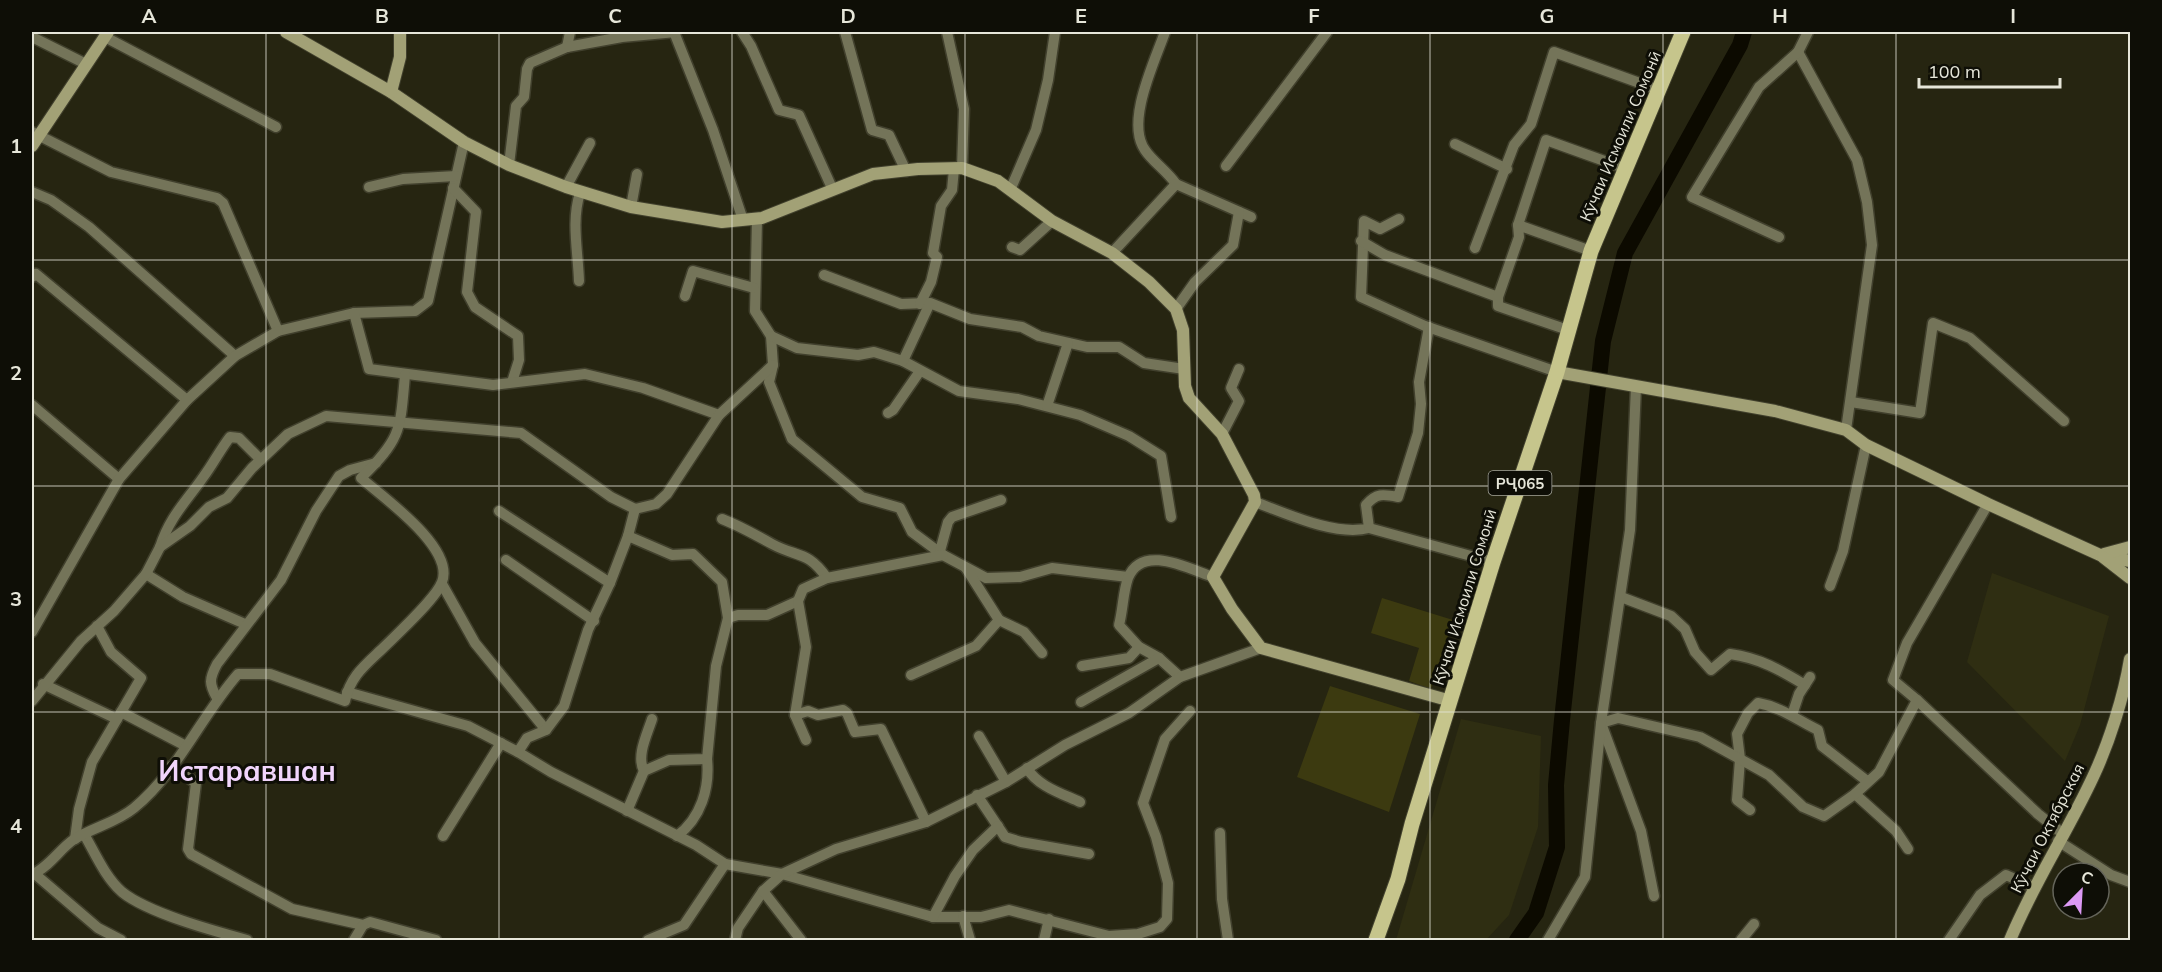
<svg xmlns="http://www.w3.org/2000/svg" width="2162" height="972" viewBox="0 0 2162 972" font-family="Mulish,sans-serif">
  <rect width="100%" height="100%" fill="#262511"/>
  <g fill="#2f2e12">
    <polygon points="1992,573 2109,616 2080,725 2065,761 1967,662"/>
    <polygon points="1461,719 1541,736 1538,827 1509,915 1486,940 1396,940"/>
  </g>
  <g fill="#3c3a10">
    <polygon points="1382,598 1453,620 1431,689 1409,681 1419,648 1371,633"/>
    <polygon points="1330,686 1420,714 1389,812 1297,777"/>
  </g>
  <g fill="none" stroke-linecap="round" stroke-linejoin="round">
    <polyline stroke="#0c0a00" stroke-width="16" points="1517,940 1536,913 1557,847 1556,785 1562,720 1603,341 1625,253 1740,45 1744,32"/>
    <defs>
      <g id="street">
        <polyline points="674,32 713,130 743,220"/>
        <polyline points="742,32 751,46 779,110 799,115 832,188"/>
        <polyline points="845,32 872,130 889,135 906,171"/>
        <polyline points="947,32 964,109 962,168"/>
        <path d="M1165,32C1155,61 1125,122 1145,150C1152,161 1167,171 1176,184"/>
        <polyline points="32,37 86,64"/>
        <polyline points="105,37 276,127"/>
        <polyline points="567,47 570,32"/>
        <polyline points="1798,52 1857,160 1867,202 1872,245 1846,430"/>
        <polyline points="32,132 111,172 217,198 223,203 278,331 354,313 415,311 428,301 464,142"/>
        <polyline points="1455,144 1507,169"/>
        <polyline points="509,165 516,106 524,97 527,69 530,63 567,47 622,37 676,32"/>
        <polyline points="1226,166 1327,32"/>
        <polyline points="369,187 403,179 456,176"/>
        <polyline points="566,187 590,143"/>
        <polyline points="453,188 476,212 467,292 475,307 518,336 519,360 512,382"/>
        <polyline points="1011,188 1036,130 1048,80 1055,32"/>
        <polyline points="32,192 51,200 89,227 235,356"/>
        <polyline points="631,207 637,174"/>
        <polyline points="757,219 755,311 771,336 773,365 769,382 792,439 862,497 900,508 912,532 943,555 986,578 1020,577 1052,568 1128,577"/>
        <polyline points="1399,219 1380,229 1364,221 1361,297 1425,326 1557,372"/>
        <polyline points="1518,225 1546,140 1624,168"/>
        <polyline points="1779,237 1692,197 1759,87 1798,52 1808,32"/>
        <polyline points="1361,241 1385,255 1498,297"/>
        <polyline points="1012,247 1020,250 1052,221"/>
        <polyline points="1475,248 1514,145 1531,124 1554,52 1659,90"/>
        <polyline points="1112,253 1176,184 1251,217"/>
        <polyline points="824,275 901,304 927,303"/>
        <polyline points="32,277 36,274 187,400"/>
        <path d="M579,281C578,251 571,221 580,193"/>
        <polyline points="685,296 693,271 754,288"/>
        <polyline points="920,304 931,282 937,257 933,253 941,206 952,190 954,169"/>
        <polyline points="1176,309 1195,282 1233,245 1239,212"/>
        <polyline points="354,313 369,369 493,385 585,374 643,388 719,415"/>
        <polyline points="1568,330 1498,306 1498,297 1519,237 1518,225 1591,251"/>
        <polyline points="771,336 797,348 858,355 874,352 903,361 959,391 1018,399 1080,415 1129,436 1161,456 1171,517"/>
        <polyline points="903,361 930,303 970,319 1022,327 1039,336 1087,347 1119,347 1144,363 1184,369"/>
        <polyline points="1851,402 1920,413 1933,323 1970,338 2064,421"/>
        <polyline points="32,405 119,479"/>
        <polyline points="1047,406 1068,343"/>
        <polyline points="888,413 893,410 920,371"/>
        <polyline points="1222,434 1239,401 1231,388 1239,369"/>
        <path d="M1255,502C1285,513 1336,537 1369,528L1366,505C1376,493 1383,494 1398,497L1418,433L1421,404L1419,382L1429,327"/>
        <polyline points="499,511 610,583"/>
        <path d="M722,519C740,526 756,535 772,544C798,558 807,550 827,578"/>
        <polyline points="1369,528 1493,562"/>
        <path d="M160,547C170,516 186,502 204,476C213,464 220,450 230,437L239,438L261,460"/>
        <polyline points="940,551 948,522 952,517 1001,500"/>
        <polyline points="506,560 594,621"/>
        <polyline points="146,574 183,597 245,624"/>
        <polyline points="442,584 475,643 546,730"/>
        <polyline points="1830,586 1843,551 1866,445"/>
        <path d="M1621,597L1671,616L1685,629L1695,652L1711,670L1730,654C1760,658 1780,670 1805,685"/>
        <polyline points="728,618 738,615 767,615 798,601"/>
        <polyline points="999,620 1024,632 1042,653"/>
        <polyline points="32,632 119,479 187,400 235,356 278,331"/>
        <polyline points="1082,666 1129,658 1139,647"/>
        <polyline points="911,675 976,646 999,620 966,568"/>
        <path d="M1180,677L1159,658L1139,647L1119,625C1123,610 1123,592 1128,578C1142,543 1189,569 1213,577"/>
        <polyline points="43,684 117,719"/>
        <polyline points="347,692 468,726 518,752 551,772 696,845 725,864 782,874 933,917 981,917 1009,910 1109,936 1138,934 1160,927 1167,919 1168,883 1156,837 1143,803 1165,739 1190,711"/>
        <path d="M217,698C209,684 209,679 217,664L281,580L316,511L339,476L350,470L376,463"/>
        <polyline points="1917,700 1893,680 1907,643 1988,504"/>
        <polyline points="32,701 81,641 114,611 146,574 160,547 190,526 209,507 227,498 252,468 288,434 326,416 521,433 611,497 635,509 656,504 667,494 719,415 773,365"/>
        <polyline points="1081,702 1159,658"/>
        <polyline points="121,712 186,746"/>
        <polyline points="795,715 808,711 818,715 843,710 847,713 855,732 881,729 926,822"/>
        <polyline points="1792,715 1799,694 1810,677"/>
        <polyline points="979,736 1006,782"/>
        <polyline points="806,740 795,715 806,647 798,601 803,589 827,578 943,555"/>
        <polyline points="518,752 527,738 546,730 564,706 588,630 610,583 628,536 635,509"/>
        <polyline points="171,766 196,783 188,849 191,854 292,909 363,925 370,922 436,940"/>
        <path d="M1027,768C1037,786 1063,794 1080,802"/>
        <path d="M644,771C636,756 647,735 652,719"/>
        <polyline points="1855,794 1896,831 1908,849"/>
        <polyline points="977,795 1005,837 1021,842 1089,854"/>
        <path d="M1750,810L1737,800L1740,759L1737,734L1748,713L1758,703C1781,707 1797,720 1818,730L1822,746L1867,781"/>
        <polyline points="627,811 644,771 669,760 707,759 716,666 728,618 722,582 693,554 672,555 628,536"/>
        <polyline points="1220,833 1222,899 1228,940"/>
        <path d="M84,834C95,853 105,877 122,892C148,913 214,931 247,940"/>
        <polyline points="443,836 501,743"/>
        <path d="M677,836C701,818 710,788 707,759"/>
        <polyline points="75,839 79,809 92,762 141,678 111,652 97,626"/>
        <polyline points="2058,841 2111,875 2130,882"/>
        <path d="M32,874C46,870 60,849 73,840C93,827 116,823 134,808C178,772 201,716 238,674H270L345,701C350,677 364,666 381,650C395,636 436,599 442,582C455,548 384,498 361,478C402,438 400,430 405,375"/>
        <polyline points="35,874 98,928 121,940"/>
        <polyline points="1654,896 1641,831 1601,723 1618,718 1700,737 1769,775 1803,807 1824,816 1855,794 1879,772 1917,700 2038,814 2062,833"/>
        <polyline points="963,916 970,940"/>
        <polyline points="933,917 955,876 973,850 998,826"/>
        <polyline points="354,940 363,925"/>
        <polyline points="648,940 684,925 725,864"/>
        <polyline points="735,940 738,928 763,891"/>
        <polyline points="801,940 763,891 782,874 836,849 926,822 1006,782 1065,745 1129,713 1180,677 1261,648"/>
        <polyline points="1044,940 1049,919"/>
        <polyline points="1548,940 1585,877 1601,723 1630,530 1636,386"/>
        <polyline points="1741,940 1754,924"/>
        <polyline points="1949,940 1980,895 2006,875 2035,888"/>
      </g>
      <g id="secondary">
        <polyline points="286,32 391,92 464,142 509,165 566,187 631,207 722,222 762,218 873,174 918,169 962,168 998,181 1052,221 1112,253 1149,282 1176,309 1183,330 1185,386 1189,398 1222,434 1254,495 1255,502 1213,577 1232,609 1261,648 1451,701"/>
        <polyline points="391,92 400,57 400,32"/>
        <polyline points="32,146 108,32"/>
        <polyline points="1557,372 1775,411 1846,430 1866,445 1988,504 2100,555 2130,561"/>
        <polyline points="2104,554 2130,547"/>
        <polyline points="2103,557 2130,578"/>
        <path d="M2010,940C2033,884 2067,833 2093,777C2109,743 2124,696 2130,659"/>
      </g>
      <polyline id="primary" points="1376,940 1398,879 1412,824 1493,562 1557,372 1591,251 1683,32"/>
    </defs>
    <use href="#street" stroke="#41402d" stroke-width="13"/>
    <use href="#secondary" stroke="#41402d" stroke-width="14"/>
    <use href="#primary" stroke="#41402d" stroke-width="17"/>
    <use href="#street" stroke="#747459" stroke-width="10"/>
    <use href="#secondary" stroke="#a2a176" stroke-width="12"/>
    <use href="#primary" stroke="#c6c58c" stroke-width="15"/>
  </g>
  <path fill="none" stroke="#e6e6d9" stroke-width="1.5" stroke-opacity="0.55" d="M266,32V940M499,32V940M732,32V940M965,32V940M1197,32V940M1430,32V940M1663,32V940M1896,32V940M32,260H2130M32,486H2130M32,712H2130"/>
  <g text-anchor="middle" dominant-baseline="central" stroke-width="6" stroke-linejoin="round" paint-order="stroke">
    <rect fill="#0e0e06" stroke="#a5a59a" stroke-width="1.5" x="1488.5" y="471" width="63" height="24" rx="4.5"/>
    <g font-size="15" font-weight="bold" fill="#e6e6d9">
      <text x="1520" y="483">РҶ065</text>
    </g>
    <g font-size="16" fill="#e6e6d9" stroke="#0e0e06">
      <text transform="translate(1620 136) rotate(-67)">Кӯчаи Исмоили Сомонӣ</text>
      <text transform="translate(1464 597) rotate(-73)">Кӯчаи Исмоили Сомонӣ</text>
      <text transform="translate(2047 828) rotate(-63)">Кӯчаи Октябрская</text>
    </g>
    <g font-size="28" font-weight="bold" fill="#f1d5fc" stroke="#0e0e06">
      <text x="247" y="770">Истаравшан</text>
    </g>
  </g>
  <rect width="2162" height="972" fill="none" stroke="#0e0e06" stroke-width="66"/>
  <g transform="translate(2081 891) rotate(24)"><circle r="28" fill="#0e0e06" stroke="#64645a" stroke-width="1.5"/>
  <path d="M0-4.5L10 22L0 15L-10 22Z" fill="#dc99f4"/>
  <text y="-9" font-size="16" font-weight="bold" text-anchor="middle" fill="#e6e6d9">С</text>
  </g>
  <path d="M1919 78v9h141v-9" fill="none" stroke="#e6e6d9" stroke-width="3"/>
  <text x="1928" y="78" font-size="18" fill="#e6e6d9" stroke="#0e0e06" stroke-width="4.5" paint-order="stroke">100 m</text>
  <rect x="33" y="33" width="2096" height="906" fill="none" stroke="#e6e6d9" stroke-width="2"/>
  <g font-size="20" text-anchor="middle" font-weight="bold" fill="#e6e6d9">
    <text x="149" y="23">A</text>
    <text x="382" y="23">B</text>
    <text x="615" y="23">C</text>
    <text x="848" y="23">D</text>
    <text x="1081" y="23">E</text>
    <text x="1314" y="23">F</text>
    <text x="1547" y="23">G</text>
    <text x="1780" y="23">H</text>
    <text x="2013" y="23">I</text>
    <text x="16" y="153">1</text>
    <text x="16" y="380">2</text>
    <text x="16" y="606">3</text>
    <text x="16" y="833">4</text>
  </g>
</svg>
